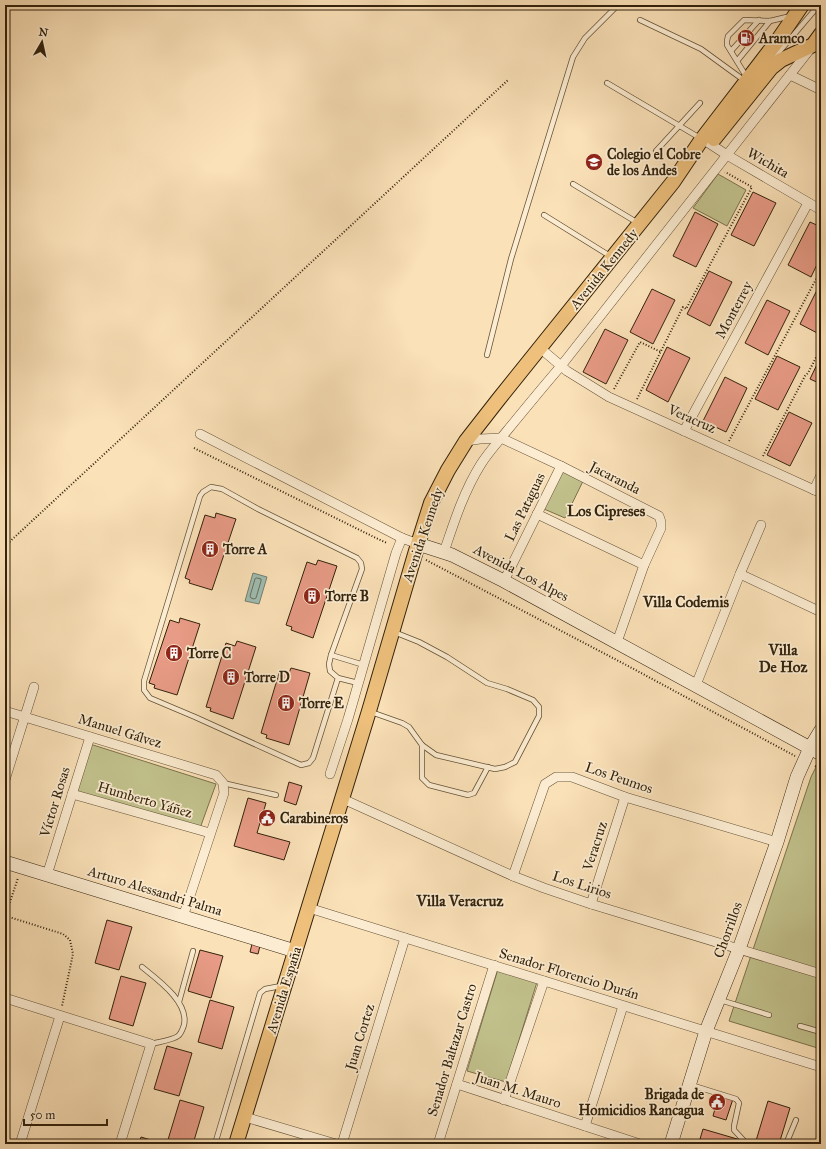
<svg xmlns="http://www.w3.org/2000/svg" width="826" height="1149" viewBox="0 0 826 1149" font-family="'IM FELL Great Primer',serif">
  <rect width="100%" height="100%" fill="#fbe1b8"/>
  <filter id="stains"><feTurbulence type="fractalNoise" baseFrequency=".005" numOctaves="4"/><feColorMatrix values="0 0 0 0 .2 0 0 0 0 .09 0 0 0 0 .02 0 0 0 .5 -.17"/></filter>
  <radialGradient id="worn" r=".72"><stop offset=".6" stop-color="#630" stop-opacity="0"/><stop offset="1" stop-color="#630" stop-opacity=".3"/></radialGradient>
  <g fill="#c2c28d" stroke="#7a724c">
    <polygon points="718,174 746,190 727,226 693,208"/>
    <polygon points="565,465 586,475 565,518 544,509"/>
    <polygon points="90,744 216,784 199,831 76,794"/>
    <polygon points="821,757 821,1049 729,1021 811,777"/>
    <polygon points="498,969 537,982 506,1082 467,1071"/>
  </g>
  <polygon fill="#9fbdb2" stroke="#737f70" points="253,573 267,577 259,604 245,601"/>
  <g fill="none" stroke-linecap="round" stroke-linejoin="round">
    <polygon stroke="#68705f" stroke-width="1" points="257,578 261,579 261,581 256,598 254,599 251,598 250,596 255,579"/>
  </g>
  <g fill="#e89b86" stroke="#32220c">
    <polygon points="753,192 776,203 754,246 731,235"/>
    <polygon points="695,212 718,224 696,267 673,256"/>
    <polygon points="810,222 821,227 821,256 811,277 788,265"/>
    <polygon points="709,271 732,282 710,326 687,314"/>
    <polygon points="821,282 821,335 800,324"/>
    <polygon points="652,289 675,300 653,344 630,332"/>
    <polygon points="767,300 790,311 768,355 745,343"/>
    <polygon points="605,329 628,340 606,384 583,372"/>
    <polygon points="667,347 690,358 668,402 646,390"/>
    <polygon points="777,356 800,367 778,410 755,399"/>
    <polygon points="821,356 821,384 810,379"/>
    <polygon points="725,377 747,388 726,432 703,421"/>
    <polygon points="789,412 812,423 790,466 767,455"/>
    <polygon points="216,513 236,519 212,590 189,583 190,580 185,578 205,515 215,518"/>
    <polygon points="318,560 337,566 313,638 291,630 292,627 286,625 307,562 316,565"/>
    <polygon points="180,618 200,624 177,695 154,688 155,685 149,683 170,620 179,623"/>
    <polygon points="237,641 256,647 233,719 210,711 211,708 206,707 226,643 235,646"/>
    <polygon points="291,668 310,673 289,745 266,738 267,735 261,733 280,670 289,673"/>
    <polygon points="289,782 302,786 296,805 284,801"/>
    <polygon points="248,798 266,803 257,833 290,842 284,860 234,846"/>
    <polygon points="107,920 132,927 119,970 95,963"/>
    <polygon points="252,944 260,946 258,954 250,952"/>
    <polygon points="200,950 223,956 211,998 188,991"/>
    <polygon points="121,976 146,983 133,1026 109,1019"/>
    <polygon points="210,1000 234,1007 222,1049 198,1042"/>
    <polygon points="167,1046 192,1053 179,1096 154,1089"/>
    <polygon points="719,1094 733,1099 726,1120 713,1116"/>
    <polygon points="180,1100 204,1107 193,1144 171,1144 167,1143"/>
    <polygon points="768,1101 790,1108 779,1144 755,1144"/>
    <polygon points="703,1129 744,1141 743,1144 719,1144 700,1139"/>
    <polygon points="141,1137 164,1144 139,1144"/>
  </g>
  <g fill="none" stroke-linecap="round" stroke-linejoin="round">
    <defs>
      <g id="lane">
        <polyline points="640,20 701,49 745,81"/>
        <polyline points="731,51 759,20"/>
        <polyline points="775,59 779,52 819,5"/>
        <polyline points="737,61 770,21"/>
        <polyline points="746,76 727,45 727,41 728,36 744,20 770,21 791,16"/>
        <polyline points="607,83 700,138"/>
        <polyline points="656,151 700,103"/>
        <polyline points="573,184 638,223"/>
        <polyline points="544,215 610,256"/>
        <polyline points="487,355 511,259 573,57 585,38 618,5"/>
        <polyline points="331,655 364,665"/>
        <polyline points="338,678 313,758 309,763 301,765 195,717 150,698 144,690 144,681 200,496 203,492 211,487 222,489 258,509 357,558 361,563 362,569 331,655 329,664 330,671 338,678 358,683"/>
        <polyline points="371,712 402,723 409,727 422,745 436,755 495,769 505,767 515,762 539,716 539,707 533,700 507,689 487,683 447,657 419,642 394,632"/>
        <polyline points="422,745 422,778 429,785 468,795 474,793 488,767"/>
        <polyline points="223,783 276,795"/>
        <path d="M142,967C158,980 189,1002 184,1025C183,1028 181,1034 178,1036C173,1040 158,1042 151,1044"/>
        <polyline points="720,1000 769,1015"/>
        <polyline points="179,1002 193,951"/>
        <polyline points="800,1026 821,1032"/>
        <polyline points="691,1085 736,1099 739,1103 734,1126 734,1130 747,1144"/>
        <polyline points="215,1144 260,993 265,989 281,986"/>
        <polyline points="786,1144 796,1120"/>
      </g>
      <g id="street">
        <polyline points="790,75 821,90"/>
        <polyline points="704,140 727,155 821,210"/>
        <polyline points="540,348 567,371 609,397 821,493"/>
        <polyline points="684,431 808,203"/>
        <polyline points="200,434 402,538 418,544"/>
        <polyline points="466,441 480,439 501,438 561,466 659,516 661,522 661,528 644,565 617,642"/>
        <polyline points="814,490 821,475"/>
        <polyline points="537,514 644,565"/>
        <path d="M444,552C454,522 464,491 481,464C488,453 497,443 506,432C524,410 542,388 561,366L811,48"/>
        <polyline points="740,574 821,612"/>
        <polyline points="504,581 561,466"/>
        <polyline points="696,685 740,574 761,525"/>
        <polyline points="5,711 216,775 223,783 224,793 183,917"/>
        <polyline points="330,774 348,719 396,553 402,538"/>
        <polyline points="5,780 34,687"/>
        <polyline points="72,794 210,833"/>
        <polyline points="343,799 513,876 544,888 591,904 821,974"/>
        <polyline points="47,875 90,737"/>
        <polyline points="513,876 545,784 556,777 572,777 625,797 777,842"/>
        <polyline points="591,904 625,797"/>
        <polyline points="309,908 821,1067"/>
        <polyline points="5,998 151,1044 120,1144"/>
        <polyline points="457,1084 640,1144"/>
        <polyline points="504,1100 544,981"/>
        <polyline points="245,1117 336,1144"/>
        <polyline points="585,1126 623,1006"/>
        <polyline points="20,1144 60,1016"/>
        <polyline points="342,1144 405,938"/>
        <polyline points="438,1144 494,965"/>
        <polyline points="819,1144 821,1138"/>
      </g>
      <g id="secondary">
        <polyline points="418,544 452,555 504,581 821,754"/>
        <polyline points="5,862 295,951"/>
        <polyline points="671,1144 706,1031 739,949 777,842 797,777 810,748 821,730"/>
      </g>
      <g id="primary">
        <polyline points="714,139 771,68 781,60 813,45 821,34"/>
        <polyline points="236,1144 369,711 418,544 431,503 448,470 466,441 498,400 673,182 702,139 778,40 802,5"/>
      </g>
    </defs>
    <use href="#lane" stroke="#645237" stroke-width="6"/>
    <use href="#street" stroke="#645237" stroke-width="10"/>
    <use href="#secondary" stroke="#32220c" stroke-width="14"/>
    <use href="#primary" stroke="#32220c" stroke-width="16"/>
    <g stroke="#32220c" stroke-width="2" stroke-dasharray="1 2" stroke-linecap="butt">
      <polyline points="614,389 640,342 661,352"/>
      <polyline points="637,399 683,307 686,309 752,187 725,172"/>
      <polyline points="729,441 821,270"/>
      <polyline points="194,448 378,539 387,543"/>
      <polyline points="763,456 805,376 808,373 821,348"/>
      <polyline points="5,546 508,80"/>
      <polyline points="426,560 630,667 795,756"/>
      <polyline points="815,766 821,769"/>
      <polyline points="6,916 63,934 70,940 73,954 62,1006"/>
      <polyline points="5,917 18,878"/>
    </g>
    <use href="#lane" stroke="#fcecd1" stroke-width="4.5"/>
    <use href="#street" stroke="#fcecd1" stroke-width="9"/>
    <use href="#secondary" stroke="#fcecd1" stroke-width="13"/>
    <use href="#primary" stroke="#eec07c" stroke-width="14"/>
  </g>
  <defs>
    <symbol id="fuel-disc" viewBox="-11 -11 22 22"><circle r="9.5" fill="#8f2418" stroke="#fcecd1"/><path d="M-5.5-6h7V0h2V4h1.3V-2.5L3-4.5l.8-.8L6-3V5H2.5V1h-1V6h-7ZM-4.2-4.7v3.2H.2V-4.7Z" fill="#fff"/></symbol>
    <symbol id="school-disc" viewBox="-11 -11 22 22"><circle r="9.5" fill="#8f2418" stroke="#fcecd1"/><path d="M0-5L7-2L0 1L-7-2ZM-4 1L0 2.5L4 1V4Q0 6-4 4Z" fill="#fff"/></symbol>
    <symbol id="building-disc" viewBox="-11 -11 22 22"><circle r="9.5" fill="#8f2418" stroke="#fcecd1"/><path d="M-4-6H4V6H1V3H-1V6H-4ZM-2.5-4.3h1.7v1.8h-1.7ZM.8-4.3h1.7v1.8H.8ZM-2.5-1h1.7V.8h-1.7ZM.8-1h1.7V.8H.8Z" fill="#fff"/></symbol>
    <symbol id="civic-disc" viewBox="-11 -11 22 22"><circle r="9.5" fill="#8f2418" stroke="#fcecd1"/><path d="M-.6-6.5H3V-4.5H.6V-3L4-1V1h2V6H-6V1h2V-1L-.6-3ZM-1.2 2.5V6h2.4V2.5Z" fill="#fff"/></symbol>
  </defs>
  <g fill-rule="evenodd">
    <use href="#fuel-disc" x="736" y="28" width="20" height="20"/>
    <use href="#school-disc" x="584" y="152" width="20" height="20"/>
    <use href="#building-disc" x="200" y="539" width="20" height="20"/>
    <use href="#building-disc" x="302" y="586" width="20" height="20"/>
    <use href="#building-disc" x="164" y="643" width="20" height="20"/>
    <use href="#building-disc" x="221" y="667" width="20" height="20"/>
    <use href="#building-disc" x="276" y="693" width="20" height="20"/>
    <use href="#civic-disc" x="257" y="808" width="20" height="20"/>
    <use href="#civic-disc" x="707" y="1092" width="20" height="20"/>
  </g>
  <g text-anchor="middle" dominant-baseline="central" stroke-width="3.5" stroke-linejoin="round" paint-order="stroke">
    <g font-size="14" font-weight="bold" fill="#32220c" stroke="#fcecd1" text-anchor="start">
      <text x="759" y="38">Aramco</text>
      <text x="607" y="154">Colegio el Cobre<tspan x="607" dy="16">de los Andes</tspan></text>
      <text x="223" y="549">Torre A</text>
      <text x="325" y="596">Torre B</text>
      <text x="187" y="653">Torre C</text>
      <text x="244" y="677">Torre D</text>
      <text x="299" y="703">Torre E</text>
      <text x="280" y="818">Carabineros</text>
      <text x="704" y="1094" text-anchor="end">Brigada de<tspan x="704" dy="16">Homicidios Rancagua</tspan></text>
    </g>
    <g font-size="14" fill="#32220c" stroke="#fcecd1">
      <text transform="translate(768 163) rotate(30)">Wichita</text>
      <text transform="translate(604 269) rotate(-51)">Avenida Kennedy</text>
      <text transform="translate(734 310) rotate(-62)">Monterrey</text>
      <text transform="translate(692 419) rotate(24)">Veracruz</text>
      <text transform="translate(615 478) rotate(27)">Jacaranda</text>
      <text transform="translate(525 507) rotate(-64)">Las Pataguas</text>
      <text transform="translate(423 535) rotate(-71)">Avenida Kennedy</text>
      <text transform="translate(521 573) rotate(28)">Avenida Los Alpes</text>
      <text transform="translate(120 731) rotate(17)">Manuel Gálvez</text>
      <text transform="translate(619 778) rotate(19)">Los Peumos</text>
      <text transform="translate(145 800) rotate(16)">Humberto Yáñez</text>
      <text transform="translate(55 802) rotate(-73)">Víctor Rosas</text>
      <text transform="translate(595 846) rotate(-72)">Veracruz</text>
      <text transform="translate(582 885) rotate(18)">Los Lirios</text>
      <text transform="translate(155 891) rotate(17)">Arturo Alessandri Palma</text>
      <text transform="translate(728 930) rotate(-70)">Chorrillos</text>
      <text transform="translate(569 974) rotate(17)">Senador Florencio Durán</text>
      <text transform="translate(284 990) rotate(-73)">Avenida España</text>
      <text transform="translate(360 1037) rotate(-73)">Juan Cortez</text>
      <text transform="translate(452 1050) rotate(-73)">Senador Baltazar Castro</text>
      <text transform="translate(518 1090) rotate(18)">Juan M. Mauro</text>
    </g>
    <g font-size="15" font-weight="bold" fill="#32220c" stroke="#fcecd1">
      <text x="606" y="511">Los Cipreses</text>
      <text x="686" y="602">Villa Codemis</text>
      <text x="783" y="650">Villa<tspan x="783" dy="17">De Hoz</tspan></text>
      <text x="460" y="901">Villa Veracruz</text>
    </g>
  </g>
  <rect width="826" height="1149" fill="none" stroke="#fbe1b8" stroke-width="20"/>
  <rect x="6" y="6" width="814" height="1137" fill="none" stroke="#32220c" stroke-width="2"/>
  <rect x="10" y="10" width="806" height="1129" fill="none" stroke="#32220c"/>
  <g transform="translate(42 42) rotate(9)" stroke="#fcecd1" stroke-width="3" paint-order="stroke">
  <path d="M0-3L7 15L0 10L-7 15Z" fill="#32220c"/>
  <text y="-6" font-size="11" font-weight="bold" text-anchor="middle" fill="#32220c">N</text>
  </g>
  <path d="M24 1119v6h83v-6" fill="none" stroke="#32220c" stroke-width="2"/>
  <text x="30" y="1119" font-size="12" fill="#32220c" stroke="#fcecd1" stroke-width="3" paint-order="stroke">50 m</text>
  <rect width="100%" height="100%" filter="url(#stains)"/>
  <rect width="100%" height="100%" fill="url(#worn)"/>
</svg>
